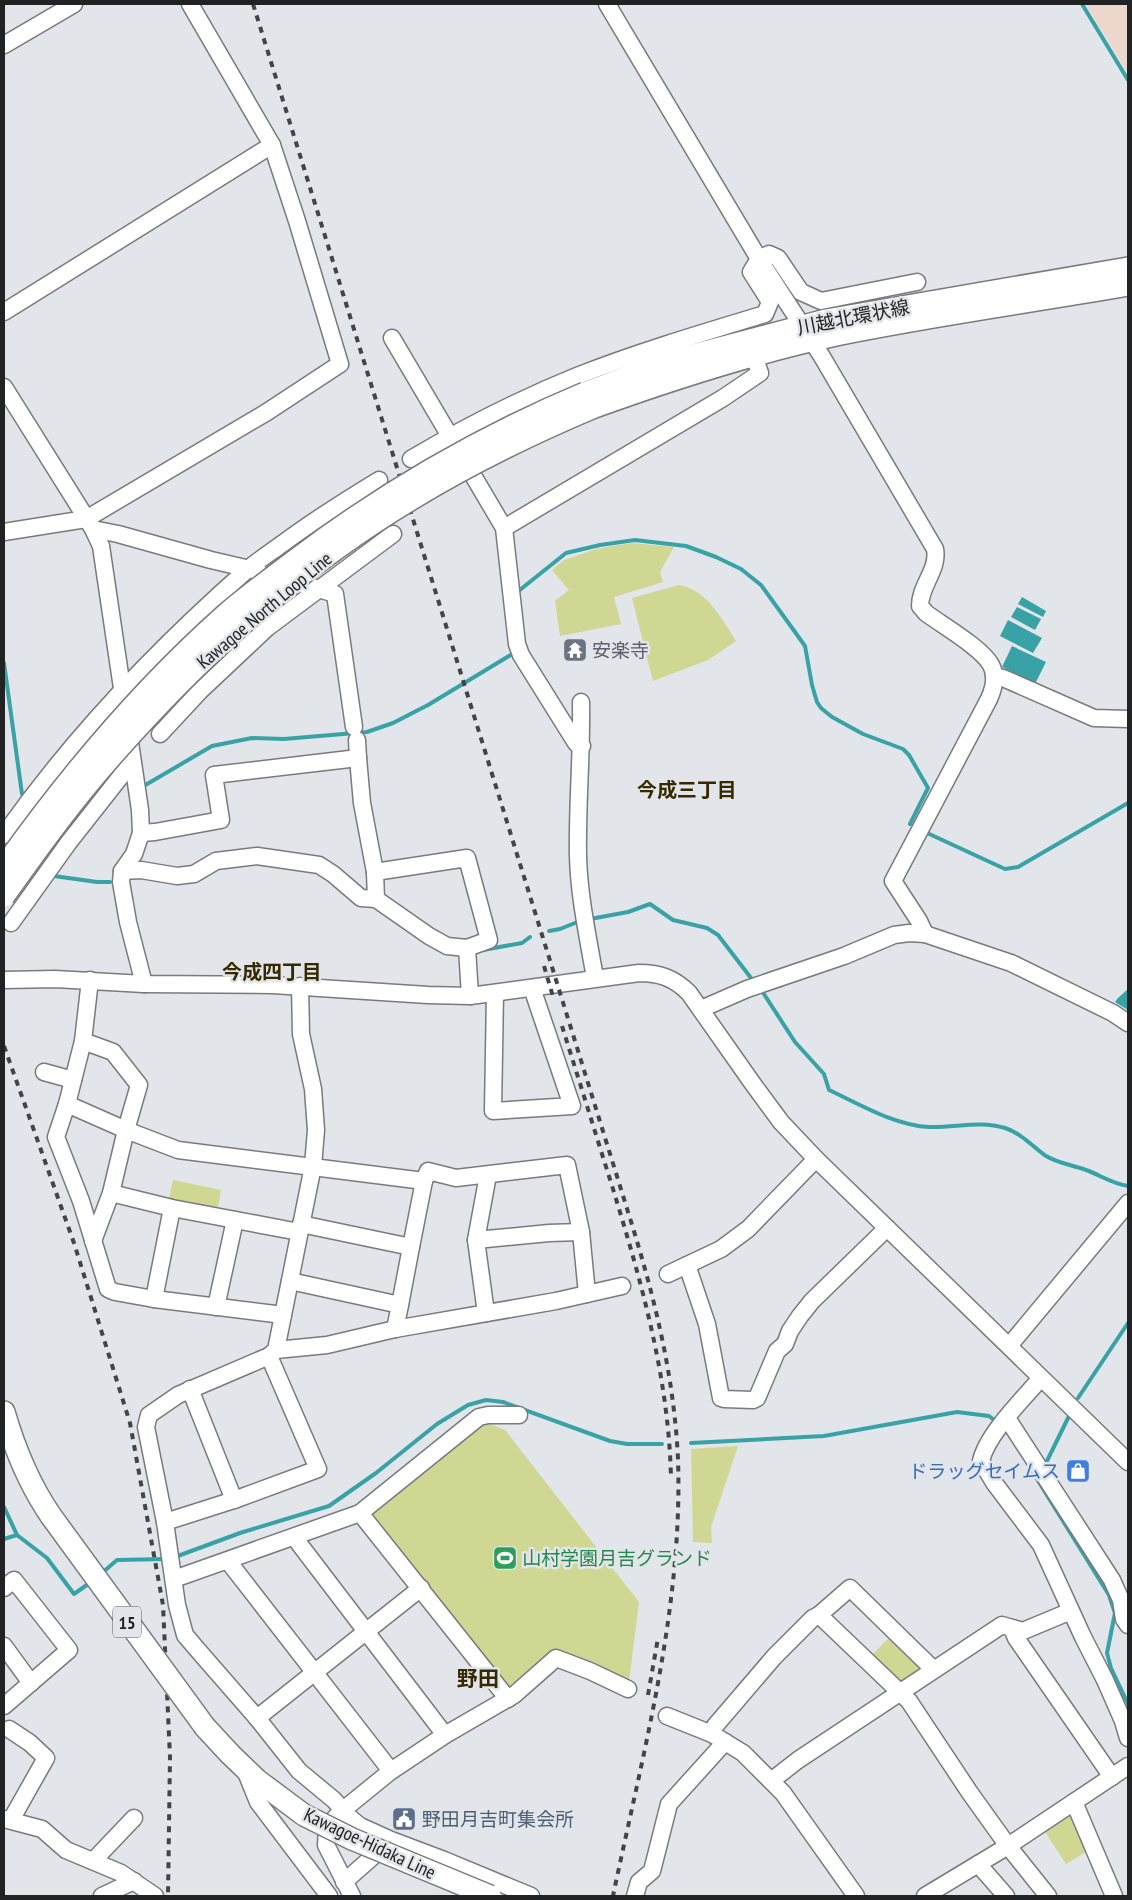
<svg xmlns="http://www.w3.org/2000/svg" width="1132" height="1900" viewBox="0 0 1132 1900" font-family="'PT Sans Narrow','Noto Sans JP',sans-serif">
  <rect width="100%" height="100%" fill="#e2e5e9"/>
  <polygon fill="#edd6cb" points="1086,4 1128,4 1128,74"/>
  <g fill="#cfd793">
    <polygon points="632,543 674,547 660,572 663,582 614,597 621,624 560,636 555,601 569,590 552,570 564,560 596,549"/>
    <path d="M679,585C706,589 722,619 736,641L708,660L653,681L632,598Z"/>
    <polygon points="173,1180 221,1190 217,1214 168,1204"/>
    <polygon points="485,1422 505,1430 639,1602 629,1682 556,1654 510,1691 369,1514"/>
    <polygon points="738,1446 711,1527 712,1543 693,1542 691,1449"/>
    <polygon points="892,1635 923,1669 902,1684 870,1657"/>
    <polygon points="1069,1813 1075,1815 1089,1850 1066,1864 1044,1830"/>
  </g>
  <g fill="#39a2a6">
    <polygon points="1022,597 1046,611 1043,617 1018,604"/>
    <polygon points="1017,607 1041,619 1035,630 1011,617"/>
    <polygon points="1008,620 1042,638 1033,653 1000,636"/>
    <polygon points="1012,646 1046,662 1035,684 1002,667"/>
    <polygon points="1128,989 1128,1010 1115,1002 1118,998"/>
  </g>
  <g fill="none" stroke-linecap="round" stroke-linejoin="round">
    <g stroke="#39a2a6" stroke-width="4">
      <polyline points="1082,4 1128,80"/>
      <polyline points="516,593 566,553 600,545 635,540 686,546 716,557 741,569 761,585 795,632 805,646 812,685 817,702 821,708 832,717 863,734 903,749 909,755 928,788 910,824"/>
      <polyline points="4,663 22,794"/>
      <polyline points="142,787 212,746 252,738 284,739 367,732 393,723 428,705 514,653"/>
      <polyline points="925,832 1005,869 1018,867 1128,803"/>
      <polyline points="54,876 97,882 110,882"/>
      <polyline points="590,919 628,912 650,904 673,920 707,928 718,935 751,978"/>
      <polyline points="549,931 560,929 580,921"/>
      <polyline points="483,950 522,943 530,937"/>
      <path d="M762,991L795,1042L824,1074L829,1090C859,1104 896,1126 929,1127C955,1128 980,1120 1005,1128C1021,1133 1033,1147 1046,1156C1057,1163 1073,1165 1086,1170C1100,1175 1113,1184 1128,1186"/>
      <polyline points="1078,1398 1128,1323"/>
      <polyline points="691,1443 824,1436 957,1412 989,1416 998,1423"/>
      <polyline points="1044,1467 1070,1414"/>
      <polyline points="1032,1471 1109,1595 1115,1613 1107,1653 1111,1668 1128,1704"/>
      <polyline points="4,1507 17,1535 47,1558 74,1594 91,1582"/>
      <polyline points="4,1539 17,1535"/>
      <polyline points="175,1557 240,1533 329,1506 376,1473 437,1424 468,1405 486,1400 503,1402 610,1441 627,1444 662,1444"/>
      <polyline points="102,1573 117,1560 166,1559"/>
    </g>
    <defs>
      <g id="minor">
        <path d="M607,4L759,259L821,355L935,549C939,570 920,585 920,606L926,613C942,625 982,648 991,665C997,676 994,688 989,699L893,881L919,921L925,934"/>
        <polyline points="4,45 74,4"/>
        <polyline points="4,312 272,145"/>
        <polyline points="392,338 504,528 517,644 521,655 576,743 582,746"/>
        <polyline points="4,387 93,529 101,546 140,810 141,833 134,854 122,871 121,882 128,922 144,984"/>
        <path d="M411,459C465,427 520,399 577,376C638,352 702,333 765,314L770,302L751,272L759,259L769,254L778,258L801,292L821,301L917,282"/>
        <polyline points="504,528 723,398 760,373 754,356"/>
        <polyline points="93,529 118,534 211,560 258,571"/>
        <polyline points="4,532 86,519 267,412 340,364 297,221 272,145 190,4"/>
        <polyline points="286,579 335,594 354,727"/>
        <polyline points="994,676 1003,678 1094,718 1128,719"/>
        <path d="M581,702C582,754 577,805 578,856C579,897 588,937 595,978"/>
        <polyline points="160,734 200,691 267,628 393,534"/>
        <polyline points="357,740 358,758"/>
        <polyline points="141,833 155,832 221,820 214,775 358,758 362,803 375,872 376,899 429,936 447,946 467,948 470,996"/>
        <path d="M4,835C74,736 157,649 248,569C259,560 271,552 282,544C313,521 346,500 379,480"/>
        <polyline points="122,871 141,870 177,876 194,874 216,861 257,856 319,865 333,874 361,898 376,899"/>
        <polyline points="375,872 467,858 489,940 467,948"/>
        <polyline points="11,923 69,842 132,762"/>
        <path d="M4,980L55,979L144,984L273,985L428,995L470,996L639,973C660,973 674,978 689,993L753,1084L781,1122L816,1159L1128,1462"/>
        <polyline points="90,980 83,1041 67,1104 56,1137 81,1201 108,1289 115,1292 154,1299 283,1315"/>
        <polyline points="300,986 301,1034 313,1089 316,1130 313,1166 276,1350 269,1356 178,1395 149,1415 146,1427 165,1522 177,1605 185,1635 196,1648 257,1718 299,1771 334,1800 349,1817 360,1826 391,1840 444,1860 531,1896"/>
        <polyline points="495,993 493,1111 572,1106 532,988"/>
        <polyline points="701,1009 747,989 844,956 894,935 909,933 925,934 1011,963 1113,1013 1128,1023"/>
        <polyline points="83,1041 113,1052 139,1085 126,1130 111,1193 93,1241"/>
        <polyline points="44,1072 73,1080"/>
        <polyline points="67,1104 126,1130 178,1150 424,1181 428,1171 456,1178 567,1165 581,1232 587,1294"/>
        <polyline points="111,1193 172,1208 299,1232"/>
        <polyline points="301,1224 411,1247 424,1181"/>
        <polyline points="476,1240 549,1233 581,1232"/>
        <polyline points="687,1265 707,1324 721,1398 724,1399 753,1400 757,1398 777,1351 785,1344 790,1331 800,1316 812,1301 887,1228"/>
        <polyline points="668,1274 721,1249 748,1229 816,1159"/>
        <polyline points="290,1281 400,1305 395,1329"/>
        <polyline points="154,1299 172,1208"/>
        <polyline points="400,1305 411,1247"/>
        <polyline points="216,1307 235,1220"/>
        <polyline points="486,1313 476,1240 488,1175"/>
        <polyline points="1009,1346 1128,1203"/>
        <polyline points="276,1350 327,1345 395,1329 556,1301 622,1286"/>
        <path d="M1041,1378C1023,1399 987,1434 981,1461L995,1484L1041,1545L1083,1637L1105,1680L1123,1721L1128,1738"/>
        <polyline points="190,1389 234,1500"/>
        <polyline points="1007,1418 1112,1580 1121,1600 1124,1619 1128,1625"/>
        <polyline points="360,1513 479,1417 488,1415 519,1415"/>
        <polyline points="165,1522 234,1500 318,1469 269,1356"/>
        <polyline points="294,1537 445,1735"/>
        <polyline points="228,1561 391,1771"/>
        <polyline points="174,1579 360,1513 508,1699"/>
        <polyline points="4,1588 14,1580 69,1650 4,1706"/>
        <polyline points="819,1615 850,1588 933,1669"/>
        <polyline points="1012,1628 1023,1631 1071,1611"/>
        <polyline points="4,1646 31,1683"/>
        <polyline points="667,1716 712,1734 743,1753 783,1793 856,1896"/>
        <polyline points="257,1718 421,1588"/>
        <polyline points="9,1729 30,1743 46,1758 11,1820"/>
        <polyline points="712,1734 715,1726 774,1657 813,1618 819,1615 909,1701 970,1793 1008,1846 1048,1896"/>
        <polyline points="245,1770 258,1802 329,1896"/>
        <polyline points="771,1781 798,1760 1002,1625 1012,1628 1016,1638 1112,1777"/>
        <polyline points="1074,1802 1114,1896"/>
        <polyline points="4,1819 42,1829 66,1850 121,1873 155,1896"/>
        <polyline points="93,1861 134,1818"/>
        <polyline points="978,1864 1006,1896"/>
        <polyline points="344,1882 387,1844"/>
        <polyline points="102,1896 134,1881"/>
        <polyline points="352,1896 326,1845 327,1828 335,1818 343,1810 391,1771 445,1735 514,1695 556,1658 590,1671 628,1689"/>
        <polyline points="635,1896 639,1882 652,1871 669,1804 725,1742"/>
        <polyline points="925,1896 1008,1846 1128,1766"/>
      </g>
      <g id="major">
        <polyline points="585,393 637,373 686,357 826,320 1128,268"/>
        <path d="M592,408C672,379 753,353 836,335C933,315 1031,302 1128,285"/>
        <path d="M4,1412C15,1450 29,1484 51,1516"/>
        <polyline points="205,1727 230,1754 257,1780 304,1815"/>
      </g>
    </defs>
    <use href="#minor" stroke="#787a7e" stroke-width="19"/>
    <use href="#major" stroke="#787a7e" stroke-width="24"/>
    <use href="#minor" stroke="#fff" stroke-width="16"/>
    <use href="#major" stroke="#fff" stroke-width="21"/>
    <g stroke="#424445" stroke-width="4" stroke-dasharray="6 6" stroke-linecap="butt">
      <path d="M253,4L629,1215C654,1295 674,1375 678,1459C683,1608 643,1752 613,1896"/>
      <polyline points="544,966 554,1000"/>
      <path d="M562,1026C579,1080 596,1135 613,1189C642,1284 669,1379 671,1479"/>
      <polyline points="4,1046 74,1243 130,1423 163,1605 170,1757 168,1896"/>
      <polyline points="648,1695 658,1638"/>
    </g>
    <defs>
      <g id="major-bridge">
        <path d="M4,867C68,777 142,689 225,615C248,595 273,577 298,558C387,491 482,436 585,393"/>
        <path d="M4,896C34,854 64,812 98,772C169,689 248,612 336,549C416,491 502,446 592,408"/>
        <polyline points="51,1516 205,1727"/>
        <polyline points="304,1815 352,1839 490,1896"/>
      </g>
    </defs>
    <use href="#major-bridge" stroke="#787a7e" stroke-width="24" stroke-linecap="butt"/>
    <use href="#major-bridge" stroke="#fff" stroke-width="21"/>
  </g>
  <defs>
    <symbol id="temple-square" viewBox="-11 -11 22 22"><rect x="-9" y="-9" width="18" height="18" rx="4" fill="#6b7280" stroke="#e2e5e9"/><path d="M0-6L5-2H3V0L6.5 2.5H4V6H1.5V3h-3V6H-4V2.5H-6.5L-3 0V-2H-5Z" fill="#fff"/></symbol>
    <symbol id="shop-square" viewBox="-11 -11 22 22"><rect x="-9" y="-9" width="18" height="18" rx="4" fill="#3f7fe0" stroke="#e2e5e9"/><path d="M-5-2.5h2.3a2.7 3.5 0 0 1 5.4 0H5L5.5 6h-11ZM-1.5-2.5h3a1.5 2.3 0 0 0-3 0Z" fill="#fff"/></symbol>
    <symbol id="stadium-square" viewBox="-11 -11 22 22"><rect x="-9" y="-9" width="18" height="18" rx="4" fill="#2e9e5b" stroke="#e2e5e9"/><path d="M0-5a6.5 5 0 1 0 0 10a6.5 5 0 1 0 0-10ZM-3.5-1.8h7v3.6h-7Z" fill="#fff"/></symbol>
    <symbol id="civic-square" viewBox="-11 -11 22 22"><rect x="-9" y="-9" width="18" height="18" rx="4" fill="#5c6f8a" stroke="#e2e5e9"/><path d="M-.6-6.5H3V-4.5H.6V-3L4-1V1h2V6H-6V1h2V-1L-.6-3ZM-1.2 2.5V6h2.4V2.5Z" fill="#fff"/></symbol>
  </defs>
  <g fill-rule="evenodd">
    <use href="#temple-square" x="561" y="636" width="28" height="28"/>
    <use href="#shop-square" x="1064" y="1457" width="28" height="28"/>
    <use href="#stadium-square" x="491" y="1544" width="28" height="28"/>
    <use href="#civic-square" x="390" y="1805" width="28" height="28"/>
  </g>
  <g text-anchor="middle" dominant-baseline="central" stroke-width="5" stroke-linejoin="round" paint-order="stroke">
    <rect fill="#e2e5e9" stroke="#5b5c5e" stroke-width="1" x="113" y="1606.5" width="28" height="31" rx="4"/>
    <g font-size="18" font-weight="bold" fill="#212223">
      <text x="127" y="1622">15</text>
    </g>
    <g font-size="19" fill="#212223" stroke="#e2e5e9">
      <text transform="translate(853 317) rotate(-11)">川越北環状線</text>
      <text transform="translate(264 610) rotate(-40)">Kawagoe North Loop Line</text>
      <text transform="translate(370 1843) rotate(25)">Kawagoe-Hidaka Line</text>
    </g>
    <g font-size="19" fill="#5b616d" stroke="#e2e5e9" text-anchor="start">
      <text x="592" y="650">安楽寺</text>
    </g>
    <g font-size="19" fill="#366cbe" stroke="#e2e5e9" text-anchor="end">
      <text x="1060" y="1471">ドラッグセイムス</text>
    </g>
    <g font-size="19" fill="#27864d" stroke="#e2e5e9" text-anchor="start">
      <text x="522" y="1558">山村学園月吉グランド</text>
    </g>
    <g font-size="19" fill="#4e5e75" stroke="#e2e5e9" text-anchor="start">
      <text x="422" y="1819">野田月吉町集会所</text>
    </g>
    <g font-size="20" font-weight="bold" fill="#362900" stroke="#e2e5e9">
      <text x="687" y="790">今成三丁目</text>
      <text x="272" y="972">今成四丁目</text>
    </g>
    <g font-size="21" font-weight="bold" fill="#362900" stroke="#e2e5e9">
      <text x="478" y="1678">野田</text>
    </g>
  </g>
  <rect width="1132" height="1900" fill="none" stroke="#212223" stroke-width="10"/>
</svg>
